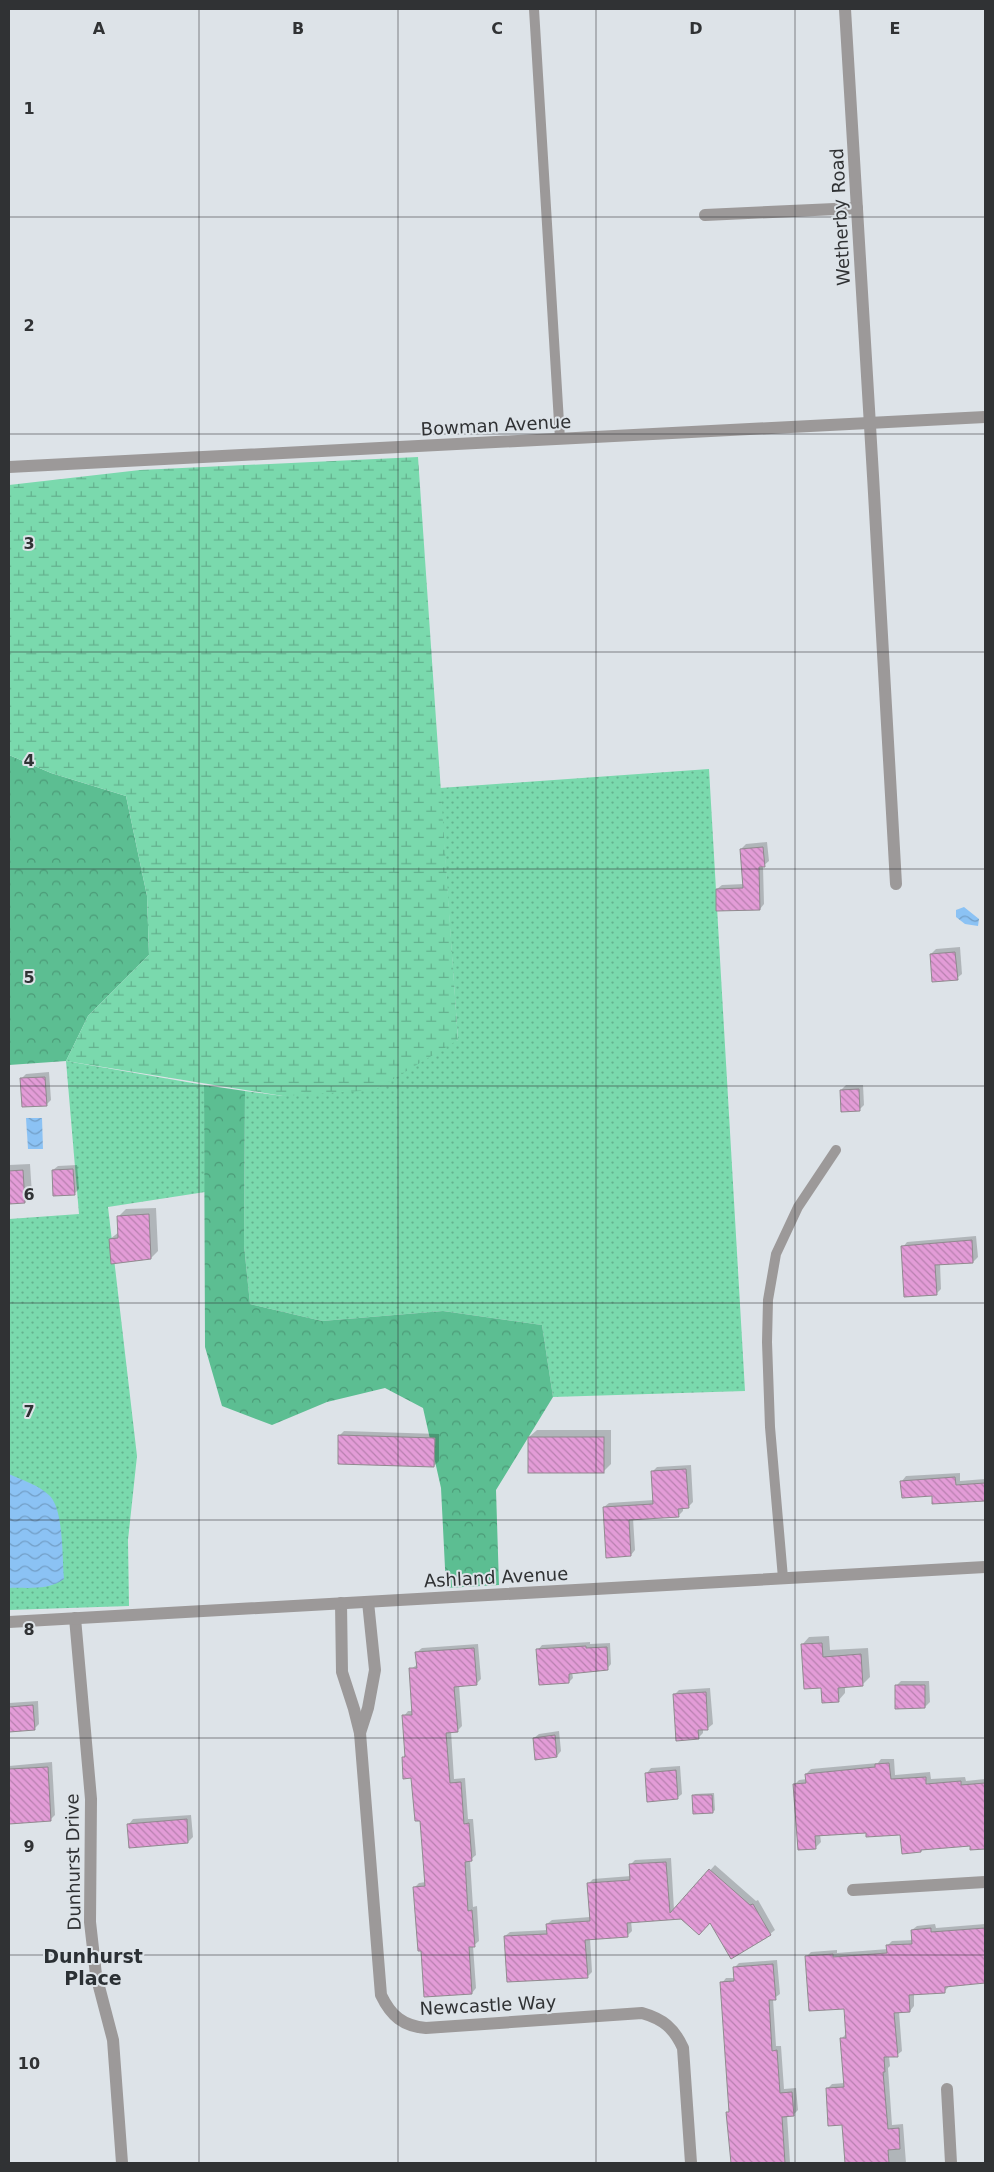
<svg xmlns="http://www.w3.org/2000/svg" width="994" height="2172" viewBox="0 0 994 2172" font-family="'DejaVu Sans',sans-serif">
  <defs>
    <pattern id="grass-dots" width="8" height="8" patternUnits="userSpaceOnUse" patternTransform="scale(1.25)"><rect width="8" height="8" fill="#7ad9ad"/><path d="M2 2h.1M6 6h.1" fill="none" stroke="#64b18e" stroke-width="1.8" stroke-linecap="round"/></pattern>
    <pattern id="forest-crowns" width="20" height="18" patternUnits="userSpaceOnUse" patternTransform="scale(1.25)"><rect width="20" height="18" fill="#5cbe92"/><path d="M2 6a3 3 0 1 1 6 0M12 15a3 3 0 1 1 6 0" fill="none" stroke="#4c9b78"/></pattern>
    <pattern id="wetland-marsh" width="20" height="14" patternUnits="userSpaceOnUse" patternTransform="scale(1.25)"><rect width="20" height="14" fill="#7ad9ad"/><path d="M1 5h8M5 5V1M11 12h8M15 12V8" fill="none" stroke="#64b18e"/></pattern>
    <pattern id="water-waves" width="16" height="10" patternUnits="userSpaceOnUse" patternTransform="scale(1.25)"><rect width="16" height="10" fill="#8bc2f4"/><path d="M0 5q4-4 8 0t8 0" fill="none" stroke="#729ec6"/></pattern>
    <pattern id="building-back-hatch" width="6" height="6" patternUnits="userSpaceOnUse" patternTransform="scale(1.25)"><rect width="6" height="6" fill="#e39cd7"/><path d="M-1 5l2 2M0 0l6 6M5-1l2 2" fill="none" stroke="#b880af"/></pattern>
  </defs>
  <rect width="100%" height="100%" fill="#dde3e8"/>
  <g fill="url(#grass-dots)">
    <polygon points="709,769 745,1391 553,1397 542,1325 443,1311 322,1321 250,1304 244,1245 245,1091 283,1096 458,1040 440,788"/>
    <polygon points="66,1061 204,1085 205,1192 108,1207 137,1456 128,1540 129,1606 9,1610 9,1219 79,1214"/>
  </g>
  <g fill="url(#forest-crowns)">
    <polygon points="9,755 51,773 126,796 147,896 149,955 88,1016 66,1061 9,1065"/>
    <polygon points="204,1085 245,1091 244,1245 250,1304 322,1321 443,1311 542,1325 553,1397 496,1490 499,1585 446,1588 441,1488 423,1408 385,1388 327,1402 272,1425 222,1406 205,1347"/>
  </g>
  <polygon fill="url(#wetland-marsh)" points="418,457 458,1040 375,1090 283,1096 66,1061 88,1016 149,955 147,896 126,796 51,773 9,755 9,485 140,470"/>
  <g fill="url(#water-waves)">
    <polygon points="964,907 979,919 978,926 965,924 956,917 956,910"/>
    <polygon points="26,1118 42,1118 43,1149 28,1149"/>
    <path d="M9,1474C22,1480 39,1485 50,1496C64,1511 62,1559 64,1579C48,1591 27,1587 9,1588Z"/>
  </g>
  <g fill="#0003">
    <polygon points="767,842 769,861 763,866 764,904 760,909 717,889 722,885 744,884 741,849 746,844"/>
    <polygon points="960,947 962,974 957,978 931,954 936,949"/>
    <polygon points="49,1072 51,1100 46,1105 21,1079 26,1074"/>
    <polygon points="846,1085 863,1085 864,1105 859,1110 841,1090"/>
    <polygon points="30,1164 32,1195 25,1202 9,1203 9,1165"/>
    <polygon points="77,1165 79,1189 74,1194 53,1170 58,1166"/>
    <polygon points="156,1208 158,1251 151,1258 110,1239 119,1232 118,1217 126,1209"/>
    <polygon points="976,1236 978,1257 973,1262 940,1264 941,1289 936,1294 903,1247 907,1242"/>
    <polygon points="537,1430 611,1430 611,1464 603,1472 529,1437"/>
    <polygon points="344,1431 439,1434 439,1461 434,1466 339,1436"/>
    <polygon points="691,1465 693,1502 688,1507 683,1507 683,1511 678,1516 633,1518 635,1550 631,1555 604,1507 609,1503 654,1500 652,1472 657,1467"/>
    <polygon points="960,1473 960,1481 985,1479 985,1509 985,1499 933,1494 902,1481 906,1476"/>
    <polygon points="829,1636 830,1650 868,1648 870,1677 862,1685 845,1686 845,1693 838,1701 802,1645 809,1637"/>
    <polygon points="590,1642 590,1644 610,1643 611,1664 607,1669 572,1672 573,1678 569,1682 538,1650 542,1645"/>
    <polygon points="478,1644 481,1679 476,1684 459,1685 462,1726 457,1731 451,1731 454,1779 465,1778 468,1819 473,1819 476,1855 470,1860 473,1907 477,1906 479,1941 473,1946 476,1988 472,1993 422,1950 414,1888 419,1883 426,1882 421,1820 413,1777 403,1758 406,1754 404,1716 408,1711 413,1711 411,1669 418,1664 417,1652 422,1648"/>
    <polygon points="901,1681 929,1681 930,1702 925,1707 896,1686"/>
    <polygon points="710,1688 713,1724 708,1728 703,1729 703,1733 698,1738 674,1695 679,1690"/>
    <polygon points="38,1701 39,1724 35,1728 9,1730 9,1703"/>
    <polygon points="559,1731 561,1751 557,1756 534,1738 539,1734"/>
    <polygon points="881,1759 894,1759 895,1775 930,1772 931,1779 965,1777 966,1781 985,1779 985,1847 971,1848 971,1845 923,1848 921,1851 902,1833 867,1832 820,1835 821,1842 816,1847 794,1785 799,1780 807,1779 806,1774 811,1769 878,1763"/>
    <polygon points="52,1762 55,1815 50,1820 9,1823 9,1766"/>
    <polygon points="680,1766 682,1794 677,1798 647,1773 651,1768"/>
    <polygon points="714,1793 715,1810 713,1812 693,1796 695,1794"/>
    <polygon points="191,1815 193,1837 188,1842 129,1824 133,1819"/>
    <polygon points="671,1858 674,1910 715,1865 756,1901 758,1900 775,1930 770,1934 711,1921 682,1918 631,1921 632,1931 627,1936 590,1938 592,1972 587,1977 505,1936 510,1932 548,1930 547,1924 552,1920 590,1917 588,1884 593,1879 631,1876 630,1865 635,1860"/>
    <polygon points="935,1924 936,1928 985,1924 985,1982 950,1985 945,1991 914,1993 914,2006 910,2011 899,2012 902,2051 897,2055 889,2056 890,2066 888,2068 892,2125 903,2124 906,2163 847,2163 844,2124 827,2089 832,2084 845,2083 841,2039 846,2034 846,2008 806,1957 811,1952 837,1950 837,1953 888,1949 887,1946 892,1941 913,1940 912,1930 917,1926"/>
    <polygon points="777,1960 780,1994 773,1999 776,2046 781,2046 784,2089 796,2088 798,2110 793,2115 787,2115 790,2163 732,2163 722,1983 726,1978 735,1978 734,1968 739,1963"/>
  </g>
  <g fill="url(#building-back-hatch)" stroke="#908a8f">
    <polygon points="763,847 765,867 759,867 760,910 716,911 716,889 743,888 740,849"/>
    <polygon points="955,952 958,980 932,982 930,954"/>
    <polygon points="45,1077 47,1106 22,1107 20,1078"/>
    <polygon points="859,1089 860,1111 841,1112 840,1090"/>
    <polygon points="73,1169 75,1195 53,1196 52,1170"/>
    <polygon points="23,1170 25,1203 9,1204 9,1171"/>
    <polygon points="149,1214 151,1259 111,1264 109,1239 118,1238 117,1216"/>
    <polygon points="972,1240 973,1263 935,1265 937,1295 904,1297 901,1246"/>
    <polygon points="338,1435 435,1438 434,1467 338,1464"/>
    <rect x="528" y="1437" width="76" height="36"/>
    <polygon points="686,1469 689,1508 678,1509 679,1517 629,1520 631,1556 606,1558 603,1507 653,1504 651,1471"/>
    <polygon points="955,1477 956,1485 985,1483 985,1501 932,1504 932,1496 902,1498 900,1481"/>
    <polygon points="822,1643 823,1657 861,1654 863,1686 838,1688 839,1702 822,1703 821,1688 804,1689 801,1644"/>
    <polygon points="586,1646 586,1648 607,1647 608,1670 569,1674 569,1683 539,1685 536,1649"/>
    <polygon points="474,1648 477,1685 454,1687 458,1732 446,1733 450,1783 461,1782 464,1824 469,1823 472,1861 465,1862 468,1911 472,1910 475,1947 469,1947 472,1994 424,1997 421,1951 418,1951 413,1887 425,1886 420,1821 415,1821 411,1778 403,1779 402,1757 405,1757 402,1715 412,1715 409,1668 417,1668 415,1652"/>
    <polygon points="895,1685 925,1685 925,1708 895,1709"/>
    <polygon points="706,1692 708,1730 698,1730 699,1739 676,1741 673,1694"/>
    <polygon points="33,1705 35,1730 9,1732 9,1707"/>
    <polygon points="555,1735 557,1757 535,1760 533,1738"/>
    <polygon points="889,1763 891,1779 926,1777 926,1784 961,1781 961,1785 985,1783 985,1849 970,1850 970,1846 921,1850 921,1852 902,1854 900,1835 866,1837 866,1833 815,1836 816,1849 798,1850 793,1784 806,1783 805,1774 875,1767 875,1764"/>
    <polygon points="48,1767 51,1821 9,1824 9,1769"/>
    <polygon points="676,1770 678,1799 647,1802 645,1773"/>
    <polygon points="692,1795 712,1795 713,1813 693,1814"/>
    <polygon points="187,1819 188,1843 129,1848 127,1824"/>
    <polygon points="666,1862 670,1913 709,1869 750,1905 753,1904 771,1935 731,1959 710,1923 699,1935 681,1919 627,1923 628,1937 585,1940 588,1978 507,1982 504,1936 547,1934 546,1924 590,1921 587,1883 630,1880 629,1864"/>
    <polygon points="931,1928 931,1932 985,1928 985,1983 945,1987 945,1993 909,1995 910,2012 894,2013 898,2057 884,2057 885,2072 883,2072 888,2129 899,2128 900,2149 888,2150 889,2163 845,2163 842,2125 828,2126 826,2088 844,2087 840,2038 846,2038 844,2009 809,2011 805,1956 833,1954 833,1957 887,1953 886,1945 912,1944 911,1930"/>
    <polygon points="773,1964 776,2000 769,2000 772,2051 777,2050 780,2093 792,2092 794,2116 782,2117 785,2163 731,2163 726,2112 729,2112 720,1982 734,1981 733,1967"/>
  </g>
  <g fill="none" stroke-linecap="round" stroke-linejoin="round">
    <g stroke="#9c9999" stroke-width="10">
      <polyline points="534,9 560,439"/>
      <polyline points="783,1578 770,1427 767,1342 768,1300 776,1254 798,1207 836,1150"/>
    </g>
    <g stroke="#9c9999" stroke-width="12">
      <path d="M845,9C862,301 881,592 896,884"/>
      <polyline points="705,215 857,208"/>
      <polyline points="9,467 985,417"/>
      <path d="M341,1603L342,1672L354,1709L360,1733L381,1995C391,2016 403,2026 426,2028L642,2013C663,2019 674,2028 683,2048L691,2163"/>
      <polyline points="75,1618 91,1799 90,1922 96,1975 113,2040 122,2163"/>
      <polyline points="9,1622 985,1567"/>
      <polyline points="360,1733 368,1708 375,1670 368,1602"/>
      <polyline points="853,1890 985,1882"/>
      <polyline points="947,2089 951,2163"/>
    </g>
  </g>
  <path fill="none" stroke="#303234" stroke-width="1" stroke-opacity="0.55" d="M199,9V2163M398,9V2163M596,9V2163M795,9V2163M9,217H985M9,434H985M9,652H985M9,869H985M9,1086H985M9,1303H985M9,1520H985M9,1738H985M9,1955H985"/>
  <g text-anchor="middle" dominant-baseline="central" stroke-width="4" stroke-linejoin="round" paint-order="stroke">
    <g font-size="18" fill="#303234" stroke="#dde3e8">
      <text transform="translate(840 217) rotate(-93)">Wetherby Road</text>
      <text transform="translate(496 425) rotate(-3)">Bowman Avenue</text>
      <text transform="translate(496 1577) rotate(-3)">Ashland Avenue</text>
      <text transform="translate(73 1862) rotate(-91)">Dunhurst Drive</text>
      <text transform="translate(488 2005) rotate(-3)">Newcastle Way</text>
    </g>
    <g font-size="19" font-weight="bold" fill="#2b3034" stroke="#dde3e8">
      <text x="93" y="1956">Dunhurst<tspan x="93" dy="22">Place</tspan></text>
    </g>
  </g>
  <g font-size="16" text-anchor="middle" font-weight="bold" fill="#303234" stroke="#dde3e8" stroke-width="4" stroke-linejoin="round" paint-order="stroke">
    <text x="99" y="34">A</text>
    <text x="298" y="34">B</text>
    <text x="497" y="34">C</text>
    <text x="696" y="34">D</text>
    <text x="895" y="34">E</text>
    <text x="29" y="114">1</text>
    <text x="29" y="331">2</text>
    <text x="29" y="549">3</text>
    <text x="29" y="766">4</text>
    <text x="29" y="983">5</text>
    <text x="29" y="1200">6</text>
    <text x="29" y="1417">7</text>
    <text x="29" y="1635">8</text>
    <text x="29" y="1852">9</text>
    <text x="29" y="2069">10</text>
  </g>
  <rect width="994" height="2172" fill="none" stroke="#303234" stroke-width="20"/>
</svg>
